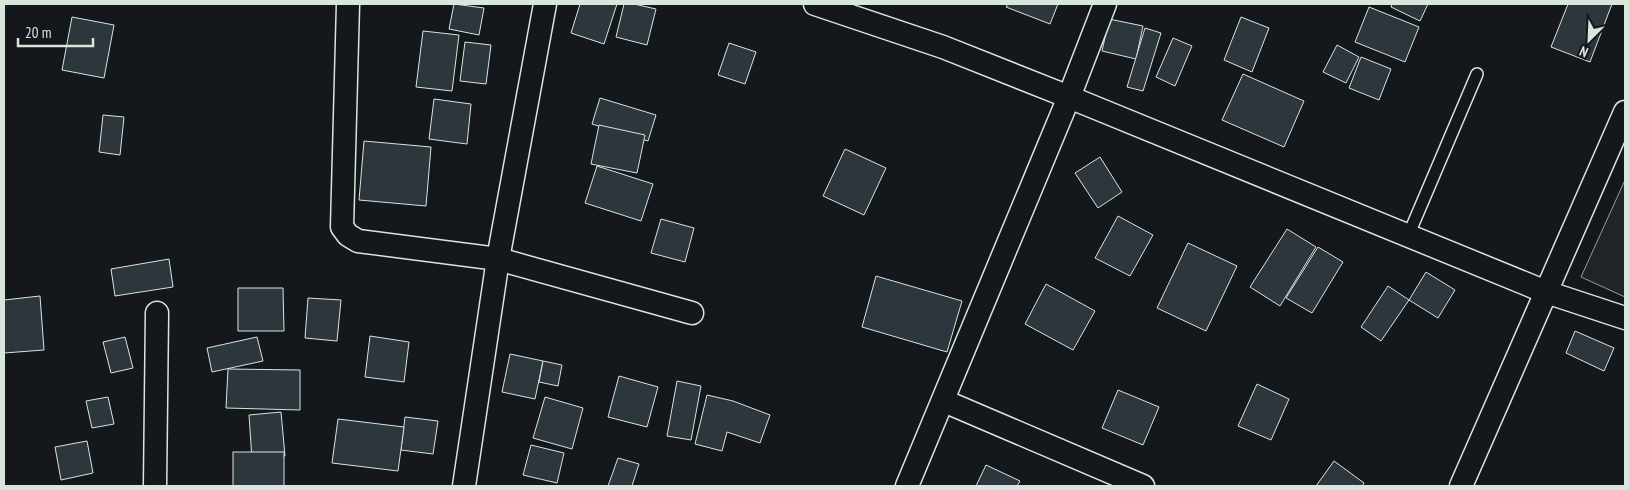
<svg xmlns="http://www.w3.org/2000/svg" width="1629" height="490" viewBox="0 0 1629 490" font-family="'PT Sans Narrow',sans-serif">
  <rect width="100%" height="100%" fill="#14181c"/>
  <polygon fill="#202428" stroke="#939e99" points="1625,180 1625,297 1581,277"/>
  <g fill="#2c363c" stroke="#d8e6dc">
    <polygon points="454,4 484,8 479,35 449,29"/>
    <polygon points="580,4 617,4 604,44 571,33"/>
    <polygon points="624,4 634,4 656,9 647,45 616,37"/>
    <polygon points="1008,4 1058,4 1050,24 1006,7"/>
    <polygon points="1392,4 1428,4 1420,21 1391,7"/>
    <polygon points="1568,4 1612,4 1590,62 1551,47"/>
    <polygon points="1369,7 1419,27 1405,62 1355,42"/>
    <polygon points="72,17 114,25 104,78 62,70"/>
    <polygon points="1241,17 1269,28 1252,72 1224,60"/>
    <polygon points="1109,19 1143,26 1136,59 1102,51"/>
    <polygon points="1145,28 1161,33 1143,91 1127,87"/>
    <polygon points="423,31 459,35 452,91 416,87"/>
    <polygon points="1173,38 1192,46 1175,86 1156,77"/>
    <polygon points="465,42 491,45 486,84 460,81"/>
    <polygon points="729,43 756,52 745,84 718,75"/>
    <polygon points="1337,45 1359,57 1346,83 1323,72"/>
    <polygon points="1361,57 1391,69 1379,100 1349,88"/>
    <polygon points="1243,74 1304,101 1284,147 1222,120"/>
    <polygon points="600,98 656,115 648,141 592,124"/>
    <polygon points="434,99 471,104 467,144 429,139"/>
    <polygon points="103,115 124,117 120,155 99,152"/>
    <polygon points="599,125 645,135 637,173 591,164"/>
    <polygon points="364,141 431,147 426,206 359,200"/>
    <polygon points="845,149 886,168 864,215 823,196"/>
    <polygon points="1100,157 1122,192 1098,208 1075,173"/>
    <polygon points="597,166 653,184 641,221 585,203"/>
    <polygon points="1118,216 1153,235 1130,276 1095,258"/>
    <polygon points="661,219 694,228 685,262 651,253"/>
    <polygon points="1287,229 1316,247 1280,306 1250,287"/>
    <polygon points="1188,243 1237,266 1206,331 1157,308"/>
    <polygon points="1318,247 1343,262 1312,313 1286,298"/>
    <polygon points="169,259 173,287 115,296 111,269"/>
    <polygon points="1426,272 1455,290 1438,318 1409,300"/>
    <polygon points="876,276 962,301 947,352 862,327"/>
    <polygon points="1046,284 1095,311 1073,350 1025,324"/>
    <polygon points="1388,286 1409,300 1381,341 1361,327"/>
    <polygon points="238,288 283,288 284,331 238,331"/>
    <polygon points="40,296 44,350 4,353 4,300"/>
    <polygon points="308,298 341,300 337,341 305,338"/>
    <polygon points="1575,331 1614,348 1604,371 1566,353"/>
    <polygon points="370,336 409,342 404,382 365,377"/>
    <polygon points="125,337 133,368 111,373 103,342"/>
    <polygon points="257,337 263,361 212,372 207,348"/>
    <polygon points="510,354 543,361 535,399 502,392"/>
    <polygon points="543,361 562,365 558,386 539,382"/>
    <polygon points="228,369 300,370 300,410 226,408"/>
    <polygon points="619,376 658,387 647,427 608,417"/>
    <polygon points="677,381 701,386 691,440 667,436"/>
    <polygon points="1257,384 1289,399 1271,440 1238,426"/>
    <polygon points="1118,390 1159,407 1143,445 1102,428"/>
    <polygon points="707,395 733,401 770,415 760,443 727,432 722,451 695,444"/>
    <polygon points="108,397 114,424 92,428 86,401"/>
    <polygon points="545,397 583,408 572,449 533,438"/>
    <polygon points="281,412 285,456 252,459 249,415"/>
    <polygon points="405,417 438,421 433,454 401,450"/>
    <polygon points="338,419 404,427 398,471 332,463"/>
    <polygon points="87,441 93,473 61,480 55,447"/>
    <polygon points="531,445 564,453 557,483 523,475"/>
    <rect x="233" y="452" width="51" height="34"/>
    <polygon points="618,458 639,464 632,486 608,486"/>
    <polygon points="1334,461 1364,483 1362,486 1316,486"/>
    <polygon points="986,465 1020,481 1017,486 976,486"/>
  </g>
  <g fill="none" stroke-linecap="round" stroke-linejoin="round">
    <defs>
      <polyline id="lane" points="1408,236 1477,74"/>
      <g id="street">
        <polyline points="348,4 342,227 348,235 358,241 498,259 692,313"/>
        <polyline points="815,4 943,47 1069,97 1546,292 1625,318"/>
        <polyline points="944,401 1143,486"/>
        <polyline points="155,486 157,313"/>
        <polyline points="464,486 498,259 545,4"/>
        <polyline points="907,486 1069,97 1105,4"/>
        <polyline points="1461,486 1625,112"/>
      </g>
    </defs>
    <use href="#lane" stroke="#d8e6dc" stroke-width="14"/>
    <use href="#street" stroke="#d8e6dc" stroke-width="25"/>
    <use href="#lane" stroke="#14181c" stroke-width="11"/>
    <use href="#street" stroke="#14181c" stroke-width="22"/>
  </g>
  <rect width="1629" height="490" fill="none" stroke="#d8e6dc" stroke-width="10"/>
  <g transform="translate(1589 40) rotate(204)" stroke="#14181c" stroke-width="4" paint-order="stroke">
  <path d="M0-4L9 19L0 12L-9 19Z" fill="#d8e6dc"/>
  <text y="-8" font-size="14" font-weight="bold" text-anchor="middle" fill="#d8e6dc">N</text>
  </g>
  <path d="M18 38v8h75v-8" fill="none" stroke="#d8e6dc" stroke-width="2.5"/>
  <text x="25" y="38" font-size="15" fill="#d8e6dc" stroke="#14181c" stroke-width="4" paint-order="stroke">20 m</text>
</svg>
